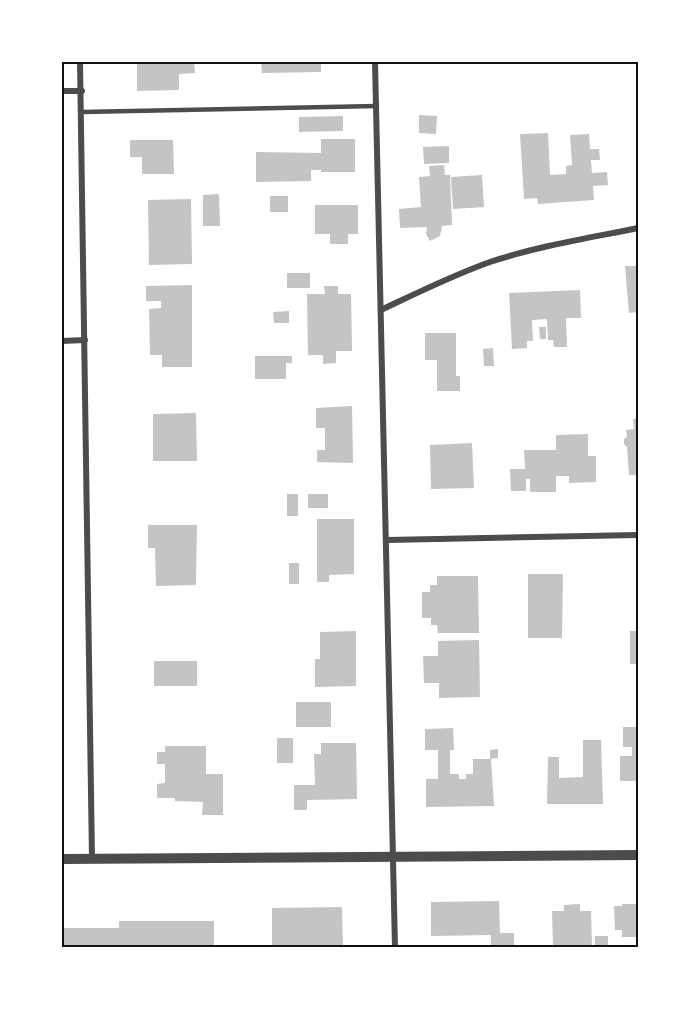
<svg xmlns="http://www.w3.org/2000/svg" width="700" height="1009" viewBox="0 0 700 1009" font-family="'Exo 2',sans-serif">
  <rect width="100%" height="100%" fill="#fff"/>
  <g fill="#c4c4c4">
    <polygon points="137,62 194,62 195,73 179,74 179,90 137,91"/>
    <polygon points="261,62 321,62 321,72 262,73"/>
    <polygon points="419,115 437,116 436,134 419,133"/>
    <polygon points="343,116 343,131 299,132 299,117"/>
    <polygon points="548,133 550,175 566,174 566,166 572,165 570,135 589,134 590,149 599,149 600,160 591,160 592,173 607,172 608,185 593,186 594,200 538,204 537,198 524,199 520,134"/>
    <polygon points="321,139 355,139 355,172 321,172 321,170 311,170 311,181 256,182 256,152 321,153"/>
    <polygon points="130,140 173,140 174,174 142,174 142,157 130,157"/>
    <polygon points="449,146 449,163 424,164 423,147"/>
    <polygon points="444,165 445,175 450,175 452,225 442,226 440,236 430,241 426,234 427,227 400,228 399,209 421,207 419,177 430,176 429,166"/>
    <polygon points="482,175 484,207 453,209 451,177"/>
    <polygon points="219,194 220,226 203,226 203,195"/>
    <rect x="270" y="196" width="18" height="16"/>
    <polygon points="191,199 192,264 149,265 148,200"/>
    <polygon points="315,205 358,205 358,234 348,234 348,244 330,244 330,234 315,234"/>
    <polygon points="625,266 638,266 638,312 629,313"/>
    <rect x="287" y="273" width="23" height="15"/>
    <polygon points="192,285 192,367 162,367 162,355 150,355 149,309 161,308 161,301 146,301 146,286"/>
    <polygon points="324,286 338,286 338,294 351,294 352,351 336,351 336,363 323,364 323,355 308,355 307,294 325,294"/>
    <polygon points="580,290 581,318 566,318 567,347 554,347 553,340 548,340 547,319 532,320 533,341 527,341 527,348 512,349 509,293"/>
    <polygon points="289,311 289,323 274,323 273,312"/>
    <polygon points="539,327 546,327 546,339 540,339"/>
    <polygon points="425,333 456,333 456,376 460,376 460,391 437,391 437,360 425,360"/>
    <polygon points="493,348 494,366 484,366 483,349"/>
    <polygon points="255,356 292,356 292,363 286,363 286,379 255,379"/>
    <polygon points="352,406 353,463 317,462 317,450 325,450 325,428 316,428 316,408"/>
    <polygon points="196,413 197,461 153,461 153,414"/>
    <polygon points="638,418 638,486 636,486 636,475 629,475 627,447 624,444 624,439 627,437 626,430 634,429 633,419"/>
    <polygon points="588,434 588,456 596,456 596,482 569,483 569,476 556,476 556,492 530,492 530,479 526,479 526,491 511,491 510,469 525,469 524,450 556,450 556,435"/>
    <polygon points="472,443 474,488 431,489 430,445"/>
    <rect x="287" y="494" width="11" height="22"/>
    <rect x="308" y="494" width="20" height="14"/>
    <polygon points="317,519 354,519 354,574 329,575 329,582 317,582"/>
    <polygon points="148,525 197,525 196,585 156,586 155,548 148,548"/>
    <rect x="289" y="563" width="10" height="21"/>
    <polygon points="528,574 563,574 562,638 528,638"/>
    <polygon points="437,576 478,576 479,633 438,633 437,625 431,625 431,618 422,618 422,592 430,592 430,585 437,585"/>
    <polygon points="356,631 356,686 315,687 315,659 320,659 320,632"/>
    <rect x="630" y="631" width="8" height="33"/>
    <polygon points="479,640 480,697 439,698 439,683 424,683 423,656 438,656 438,641"/>
    <rect x="154" y="661" width="43" height="25"/>
    <rect x="296" y="702" width="35" height="25"/>
    <polygon points="623,727 638,727 638,781 620,781 620,756 632,756 632,747 623,747"/>
    <polygon points="453,728 454,750 450,750 450,774 459,774 459,779 466,779 466,774 473,774 473,759 490,759 490,750 498,749 498,758 491,759 494,806 426,807 426,779 438,779 438,750 425,750 425,729"/>
    <rect x="277" y="738" width="16" height="25"/>
    <polygon points="583,740 601,740 603,804 547,804 548,757 559,757 559,778 583,777"/>
    <polygon points="321,743 356,743 357,799 307,800 307,810 294,810 294,785 315,785 314,754 321,754"/>
    <polygon points="165,746 206,746 206,774 223,774 223,815 202,815 203,802 175,801 175,798 157,798 157,784 165,783 165,764 157,764 157,752 165,752"/>
    <polygon points="499,901 500,933 514,933 514,948 491,948 491,935 431,936 431,902"/>
    <polygon points="580,904 580,911 591,911 592,947 553,947 552,911 564,911 564,905"/>
    <polygon points="622,904 638,904 638,937 622,937 622,930 615,930 614,906 622,906"/>
    <polygon points="342,907 343,948 272,948 272,908"/>
    <polygon points="119,921 214,921 214,948 62,948 62,928 119,928"/>
    <rect x="595" y="936" width="13" height="12"/>
  </g>
  <g fill="none" stroke-linecap="round" stroke-linejoin="round">
    <polyline stroke="#4c4c4c" stroke-width="4.5" points="82,112 377,106"/>
    <g stroke="#4c4c4c" stroke-width="6">
      <polyline points="80,62 92,859"/>
      <polyline points="375,62 395,948"/>
      <polyline points="62,91 82,91"/>
      <path d="M381,310C417,293 453,275 490,262C538,246 589,238 638,228"/>
      <polyline points="62,341 85,340"/>
      <polyline points="387,540 638,535"/>
    </g>
    <polyline stroke="#4c4c4c" stroke-width="10" points="62,859 638,855"/>
  </g>
  <rect width="700" height="1009" fill="none" stroke="#ffffff" stroke-width="126"/>
  <rect x="63" y="63" width="574" height="883" fill="none" stroke="#111" stroke-width="2"/>
</svg>
